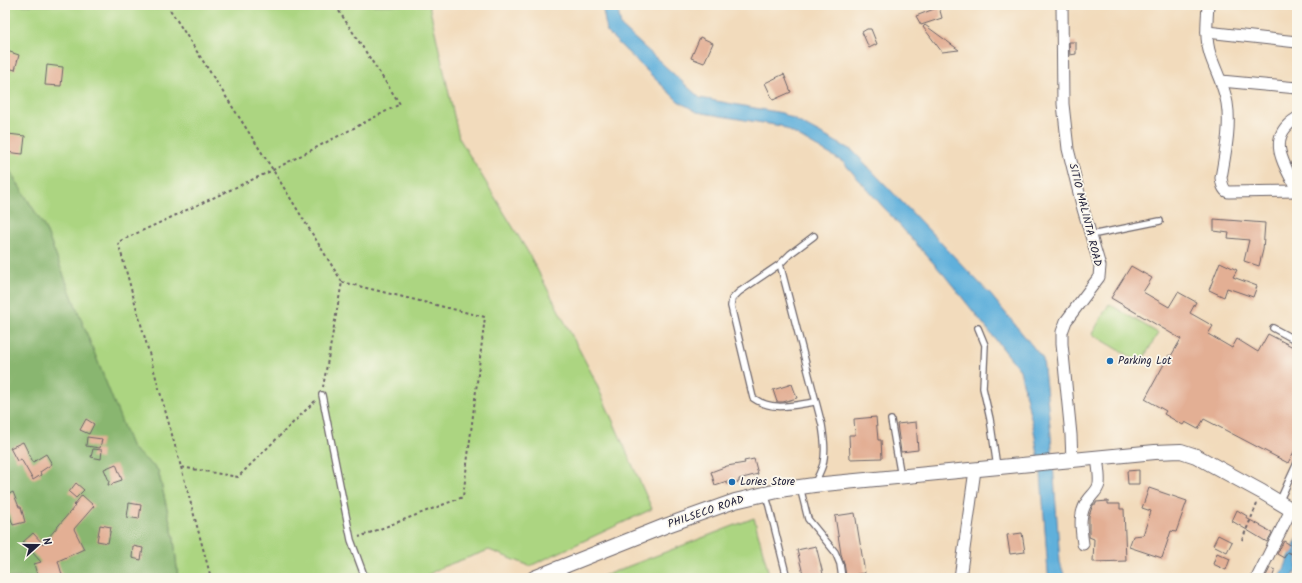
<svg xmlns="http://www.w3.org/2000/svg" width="1302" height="583" viewBox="0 0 1302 583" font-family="Kalam,sans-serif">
  <rect width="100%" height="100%" fill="#fbf7ec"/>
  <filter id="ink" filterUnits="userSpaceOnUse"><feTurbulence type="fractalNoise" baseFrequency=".025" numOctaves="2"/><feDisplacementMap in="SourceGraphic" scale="8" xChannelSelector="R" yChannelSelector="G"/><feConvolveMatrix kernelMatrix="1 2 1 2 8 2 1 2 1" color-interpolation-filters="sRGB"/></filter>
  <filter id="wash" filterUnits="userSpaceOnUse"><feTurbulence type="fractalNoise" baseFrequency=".012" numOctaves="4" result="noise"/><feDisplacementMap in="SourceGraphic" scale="16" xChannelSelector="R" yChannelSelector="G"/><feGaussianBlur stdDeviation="0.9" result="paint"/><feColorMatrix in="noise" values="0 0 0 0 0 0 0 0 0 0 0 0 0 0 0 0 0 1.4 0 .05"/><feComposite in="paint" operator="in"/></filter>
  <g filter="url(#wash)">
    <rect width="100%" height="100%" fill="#f2dbbc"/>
    <g fill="#acd581" stroke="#677c5e">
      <polygon points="5,5 429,5 459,138 528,252 592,374 652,509 530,566 489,550 442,567 422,578 178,578 174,539 158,470 132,449 45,228 5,163"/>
      <polygon points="1109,304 1158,333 1141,363 1092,334"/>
      <polygon points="754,518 770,578 598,578"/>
    </g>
    <polygon fill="#89b66f" stroke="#566c55" points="5,163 45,228 132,448 158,470 174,539 178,578 5,578"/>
    <g fill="#61b0db" stroke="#42698b">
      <polygon points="602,5 617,5 621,26 700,98 782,113 853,151 990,294 1043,359 1051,435 1060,562 1065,578 1050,578 1048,573 1041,473 1034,431 1020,370 945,276 843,162 781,126 697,112 678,101 607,32"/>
      <polygon points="1297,539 1297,569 1292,578 1280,578"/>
    </g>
    <g id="blocks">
      <g fill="#e3af94">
        <polygon points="939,7 942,18 921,25 916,16"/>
        <polygon points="925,25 959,50 942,52 923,27"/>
        <polygon points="867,29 871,29 877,44 869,48 862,32"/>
        <polygon points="700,37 713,43 704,63 691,58"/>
        <polygon points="1069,42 1076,42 1076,54 1070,55"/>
        <polygon points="7,51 19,55 15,70 5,67 5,58"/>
        <polygon points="47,65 63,67 61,86 45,85"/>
        <polygon points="784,74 791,92 773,100 765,83"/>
        <polygon points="8,134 25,136 23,154 5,152"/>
        <polygon points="1214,219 1265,223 1263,250 1259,266 1244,261 1249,240 1228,238 1229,233 1214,231"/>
        <polygon points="1220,262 1237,270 1233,277 1257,286 1253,297 1227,288 1224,297 1209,290"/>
        <polygon points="1131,266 1152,278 1143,292 1169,307 1178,292 1196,302 1190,313 1213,326 1208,334 1232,348 1237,339 1258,352 1268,334 1297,349 1297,446 1288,463 1204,419 1198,429 1185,422 1183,425 1164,414 1166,411 1145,399 1169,355 1171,356 1181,339 1111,298"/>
        <polygon points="792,384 797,398 783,402 777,402 773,390"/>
        <polygon points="876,417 878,440 881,440 882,458 850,459 849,435 855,435 854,419"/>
        <polygon points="86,419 94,424 89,434 80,430"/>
        <polygon points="916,422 918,450 901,452 897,424"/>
        <polygon points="87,437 102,439 100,448 86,446"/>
        <polygon points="23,442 33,462 46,454 52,464 40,472 41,475 33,480 21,459 17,461 10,448"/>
        <polygon points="93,449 102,450 101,459 91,457"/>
        <polygon points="754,459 758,474 739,479 739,482 727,484 727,481 715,485 711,472 727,466 745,463 744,461"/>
        <polygon points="116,464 122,480 113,483 111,486 110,485 108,485 109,481 104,469"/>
        <polygon points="1139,470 1139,484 1128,484 1127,471"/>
        <polygon points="76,483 84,490 76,498 69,492"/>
        <polygon points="1149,488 1187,501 1176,532 1171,531 1162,558 1129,547 1133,536 1143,535 1151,511 1142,508"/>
        <polygon points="13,492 19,507 21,507 25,522 13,525 7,507 5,508 5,496"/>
        <polygon points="82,495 94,506 74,529 84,549 58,561 63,578 38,578 34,564 41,562 23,542 33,533 43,544 75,506 74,505"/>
        <polygon points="1108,501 1108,504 1120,504 1120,509 1124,509 1126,561 1093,562 1094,539 1089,537 1089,516 1092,507 1094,504 1096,504 1096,502"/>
        <polygon points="129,503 141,505 139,519 127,517"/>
        <polygon points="1237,510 1247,516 1246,518 1267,529 1266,530 1272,533 1267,542 1232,521"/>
        <polygon points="855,513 865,573 846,576 844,563 841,554 835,516"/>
        <polygon points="100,525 111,527 108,543 97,541"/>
        <polygon points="1022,533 1025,552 1010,554 1007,535"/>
        <polygon points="1218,535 1232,542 1227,552 1213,545"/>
        <polygon points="1284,541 1295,548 1292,554 1287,552 1284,558 1277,554"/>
        <polygon points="133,546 143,548 141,560 132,558"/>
        <polygon points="816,546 824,578 804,578 797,550"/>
        <polygon points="1217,553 1230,559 1226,570 1213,564"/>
        <polygon points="1270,568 1275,570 1272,578 1265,578"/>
      </g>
    </g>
  </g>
  <g filter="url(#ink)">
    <use href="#blocks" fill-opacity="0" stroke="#6b6368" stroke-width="1"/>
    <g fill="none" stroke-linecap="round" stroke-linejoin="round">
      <defs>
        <g id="service">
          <polyline points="1091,235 1160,221"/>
          <path d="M780,264L739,292L732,299L731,306L753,398C773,412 793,405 815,402"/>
          <polyline points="978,328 985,345 983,388 990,419 997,467"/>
          <polyline points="1273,328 1297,341"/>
          <polyline points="322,395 351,540 365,578"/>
          <polyline points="891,420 901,477"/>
          <path d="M814,485C817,478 821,471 823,464C826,451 824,438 822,425L780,264L790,254L814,236"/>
          <polyline points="800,487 808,519 835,552 840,564 842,578"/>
          <polyline points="765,494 769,506 787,578"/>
          <polyline points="1279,502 1297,463"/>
        </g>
        <g id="minor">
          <polyline points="1062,5 1063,104 1068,149 1083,209 1100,266 1099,277 1066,321 1062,332 1062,344 1071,435 1072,461"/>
          <path d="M1208,5C1207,21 1205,38 1210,54C1215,70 1224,85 1227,103C1231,127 1225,154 1221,178C1222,184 1223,190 1228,192L1297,191"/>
          <polyline points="1207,32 1297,42"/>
          <polyline points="1221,81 1297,88"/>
          <path d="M1297,118C1264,138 1285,165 1297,190"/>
          <path d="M1083,544C1081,529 1078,512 1089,499C1093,494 1098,490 1099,484C1100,476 1098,466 1097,458"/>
          <polyline points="960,578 975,470"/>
          <polyline points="1257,578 1291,510"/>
        </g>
        <polyline id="tertiary" points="534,578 665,526 735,501 786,489 814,485 1155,452 1181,451 1196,456 1262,492 1297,513"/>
      </defs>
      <use href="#service" stroke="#6b6368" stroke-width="8"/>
      <use href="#minor" stroke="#6b6368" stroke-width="13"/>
      <use href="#tertiary" stroke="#6b6368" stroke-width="16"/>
      <g stroke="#6b6368" stroke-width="2" stroke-dasharray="3 3" stroke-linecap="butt">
        <polyline points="167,5 273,170 342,282 323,387"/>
        <polyline points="342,282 485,317 463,497 359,537"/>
        <polyline points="315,401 238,477 181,467 118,242 273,170 400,104 335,5"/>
        <polyline points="181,467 211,578"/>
        <polyline points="1242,540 1257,504"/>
      </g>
      <use href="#service" stroke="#fff" stroke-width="5.5"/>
      <use href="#minor" stroke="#fff" stroke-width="11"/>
      <use href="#tertiary" stroke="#fff" stroke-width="14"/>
    </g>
  </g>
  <g fill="#1f6fb2" stroke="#fbf7ec" stroke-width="1.5">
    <circle cx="1110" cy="361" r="4"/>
    <circle cx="732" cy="482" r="4"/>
  </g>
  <g text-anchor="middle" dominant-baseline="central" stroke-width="3.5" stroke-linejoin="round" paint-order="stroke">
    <g font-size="11" fill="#22223b" stroke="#fbf7ec">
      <text transform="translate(1085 215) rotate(76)">SITIO MALINTA ROAD</text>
      <text transform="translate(706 512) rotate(-19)">PHILSECO ROAD</text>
    </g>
    <g font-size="11" fill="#22223b" stroke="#fbf7ec" text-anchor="start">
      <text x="1118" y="361">Parking Lot</text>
      <text x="740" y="482">Lories Store</text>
    </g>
  </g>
  <rect width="1302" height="583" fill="none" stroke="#fbf7ec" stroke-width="20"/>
  <g transform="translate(38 545) rotate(69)" stroke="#fbf7ec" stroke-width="3" paint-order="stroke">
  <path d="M0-3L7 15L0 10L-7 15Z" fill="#22223b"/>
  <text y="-6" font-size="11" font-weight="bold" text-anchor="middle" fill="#22223b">N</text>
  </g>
</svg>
